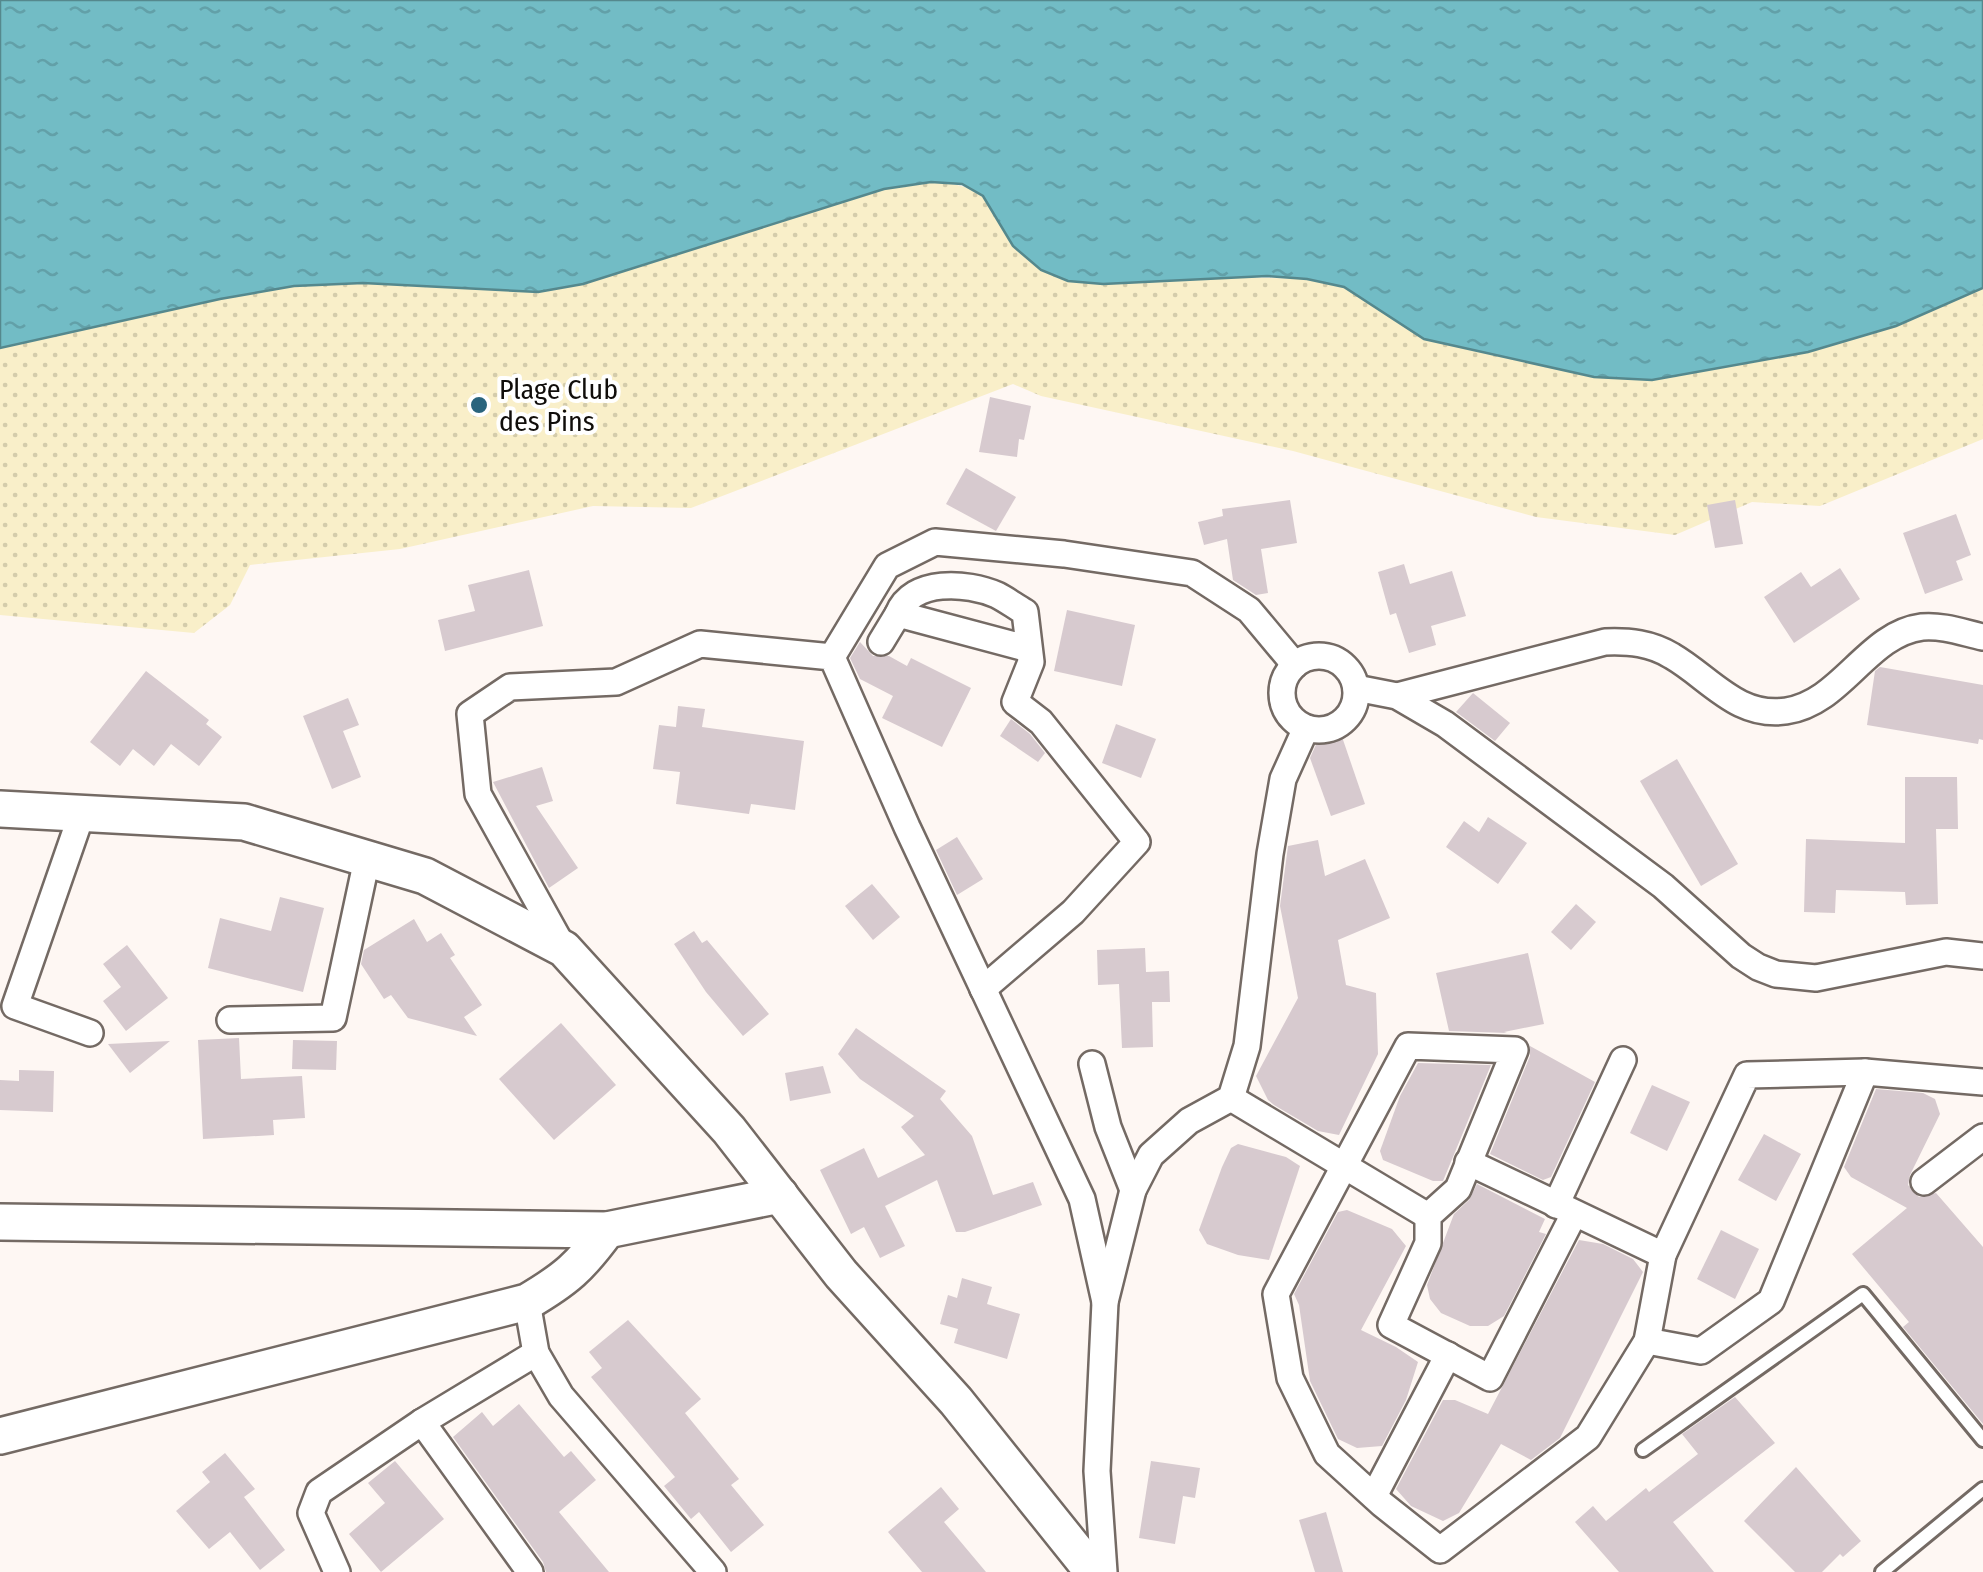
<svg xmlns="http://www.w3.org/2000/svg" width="1983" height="1572" viewBox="0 0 1983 1572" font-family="'Fira Sans Condensed',sans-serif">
  <defs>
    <pattern id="sand-dots" width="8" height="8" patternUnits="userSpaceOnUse" patternTransform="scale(2.5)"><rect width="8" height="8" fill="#f9efc9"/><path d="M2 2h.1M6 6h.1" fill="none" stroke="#d4ccab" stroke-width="1.8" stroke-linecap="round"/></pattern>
    <pattern id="water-ripples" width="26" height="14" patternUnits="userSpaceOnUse" patternTransform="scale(2.5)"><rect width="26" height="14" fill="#72bcc5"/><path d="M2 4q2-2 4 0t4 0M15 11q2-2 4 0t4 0" fill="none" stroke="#62a0a8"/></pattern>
  </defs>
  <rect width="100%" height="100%" fill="#fef7f3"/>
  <path fill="url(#sand-dots)" d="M931,182C986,185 989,200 1013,246L1230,277L1307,279L1344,287L1424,339L1808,352L1896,326L1983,288V439L1820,506L1752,502L1675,535L1536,517L1293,451L1041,396L1013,384L691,508L593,506L400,549L250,565L230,605L194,633L0,615V348L220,299L294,286L363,283L538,292L583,284L884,189Z"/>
  <polygon fill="url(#water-ripples)" stroke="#55888d" stroke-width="2.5" points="0,0 1983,0 1983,288 1896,326 1808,352 1652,380 1594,377 1424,339 1344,287 1307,279 1267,276 1103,284 1068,281 1041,270 1013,246 983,196 962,184 931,182 884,189 583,284 538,292 363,283 294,286 220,299 0,348"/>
  <g fill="#d7cacf">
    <polygon points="990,397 1031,406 1024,440 1019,439 1017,457 979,452"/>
    <polygon points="966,468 1016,497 996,531 946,504"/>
    <polygon points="1290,500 1297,543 1261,549 1268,593 1256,595 1233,580 1227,539 1204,545 1198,522 1223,516 1222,509"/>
    <polygon points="1735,500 1743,544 1715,548 1707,505"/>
    <polygon points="1956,514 1971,555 1956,561 1963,580 1925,594 1903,533"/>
    <polygon points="1404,564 1410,584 1452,571 1466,616 1431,626 1436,645 1409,653 1396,613 1390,615 1378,572"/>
    <polygon points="1840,568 1860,599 1794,643 1764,597 1801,572 1811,587"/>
    <polygon points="529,570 543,626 445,651 438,620 475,611 468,585"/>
    <polygon points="1067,610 1135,625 1122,686 1054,671"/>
    <polygon points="860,642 873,656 889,656 907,666 911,658 971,688 942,747 882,718 893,696 860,679 850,658"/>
    <polygon points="1880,667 1983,685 1983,740 1979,739 1978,744 1867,725 1875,671"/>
    <polygon points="146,671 209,720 206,724 222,737 199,766 171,744 154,766 133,749 120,766 90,742"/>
    <polygon points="1473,693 1510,723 1495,741 1456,712"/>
    <polygon points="348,698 359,725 343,731 361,777 332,789 303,716"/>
    <polygon points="678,706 705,709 702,727 804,741 795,810 751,804 749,814 676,804 680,772 653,769 659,725 676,727"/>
    <polygon points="1011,719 1030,734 1045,753 1038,762 1000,736"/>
    <polygon points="1116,724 1156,739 1141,778 1102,763"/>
    <polygon points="1340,731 1365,804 1331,816 1310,758 1319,738"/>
    <polygon points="1677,759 1738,864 1701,886 1640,781"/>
    <polygon points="542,767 553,801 536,806 578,868 549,888 493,782"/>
    <polygon points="1905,777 1957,777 1958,829 1936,829 1938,904 1906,905 1905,892 1836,890 1835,913 1804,912 1806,839 1905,843"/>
    <polygon points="1488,817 1527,843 1498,884 1446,847 1464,821 1479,832"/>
    <polygon points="957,837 983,879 957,895 936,850"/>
    <polygon points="1318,840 1325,876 1365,859 1390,918 1338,940 1346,985 1376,993 1378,1054 1339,1135 1318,1131 1274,1105 1268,1100 1256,1076 1298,998 1280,906 1288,846"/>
    <polygon points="872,884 900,917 873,940 845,906"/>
    <polygon points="280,897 324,908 303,992 208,968 220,918 271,931"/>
    <polygon points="1576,904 1596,922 1571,950 1551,932"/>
    <polygon points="414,919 427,942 441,933 455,955 450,958 482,1005 464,1017 477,1036 408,1018 391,995 384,999 361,964 364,950"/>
    <polygon points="694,931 702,943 707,940 769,1014 743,1036 706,992 674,944"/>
    <polygon points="127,945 168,998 126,1031 103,1001 121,987 103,964"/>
    <polygon points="1145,948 1146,972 1169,971 1170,1002 1152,1002 1153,1047 1122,1048 1119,984 1098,985 1097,950"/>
    <polygon points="1528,953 1544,1024 1504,1032 1507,1033 1449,1031 1436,973"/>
    <polygon points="561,1023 616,1085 554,1140 499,1079"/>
    <polygon points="856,1028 946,1091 940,1099 972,1136 993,1195 1033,1182 1042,1205 965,1232 956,1232 937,1180 885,1206 905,1246 880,1258 864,1227 851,1234 820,1170 864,1148 878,1178 925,1155 901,1127 914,1116 860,1079 838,1054"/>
    <polygon points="239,1038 241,1079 302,1076 305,1118 273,1120 274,1135 203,1139 198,1040"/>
    <polygon points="293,1040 337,1041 336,1070 292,1069"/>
    <polygon points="170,1041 130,1073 108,1044"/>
    <polygon points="1530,1046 1595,1082 1551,1177 1543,1180 1490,1154 1530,1056"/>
    <polygon points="1418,1063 1491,1065 1443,1181 1433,1181 1383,1160 1380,1151 1400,1096"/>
    <polygon points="823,1066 831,1093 790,1101 785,1073"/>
    <polygon points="19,1070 54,1071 53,1112 0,1110 0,1080 19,1081"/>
    <polygon points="1652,1085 1690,1102 1667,1151 1630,1133"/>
    <polygon points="1876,1089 1923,1093 1935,1099 1940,1114 1910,1175 1908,1185 1919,1197 1936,1193 1983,1247 1983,1424 1903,1327 1909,1322 1852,1254 1907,1208 1851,1177 1844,1167"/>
    <polygon points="1764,1134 1801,1154 1776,1201 1738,1180"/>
    <polygon points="1238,1144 1286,1157 1300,1166 1269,1260 1238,1255 1207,1244 1199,1230 1222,1167 1231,1148"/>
    <polygon points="1477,1184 1545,1219 1539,1232 1546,1234 1504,1316 1488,1326 1470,1326 1441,1313 1430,1299 1427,1285 1454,1214 1469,1200"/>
    <polygon points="1347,1210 1392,1229 1406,1246 1361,1330 1396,1347 1418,1362 1406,1400 1382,1446 1357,1448 1338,1439 1310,1381 1299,1305 1294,1294 1338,1212"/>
    <polygon points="1721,1230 1759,1249 1735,1299 1697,1279"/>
    <polygon points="1579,1240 1603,1244 1633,1259 1643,1272 1560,1438 1531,1460 1501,1444 1459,1513 1443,1521 1411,1506 1396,1489 1443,1400 1455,1400 1488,1414"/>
    <polygon points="962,1278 992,1287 987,1304 1020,1314 1007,1359 954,1343 958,1329 940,1324 948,1295 957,1298"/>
    <polygon points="628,1320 701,1399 685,1413 739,1479 731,1485 764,1525 731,1552 699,1512 691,1519 664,1486 675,1477 591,1377 602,1368 589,1352"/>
    <polygon points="1735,1397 1775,1443 1673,1522 1714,1572 1619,1572 1575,1522 1593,1506 1606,1521 1646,1488 1649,1492 1698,1454 1682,1434"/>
    <polygon points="519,1404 564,1457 571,1451 596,1480 559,1512 609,1572 546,1572 543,1562 453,1437 482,1412 493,1426"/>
    <polygon points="225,1453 255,1489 244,1497 285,1550 260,1570 230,1532 209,1549 176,1511 210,1482 202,1472"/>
    <polygon points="395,1461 444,1519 381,1572 349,1534 385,1503 368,1483"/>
    <polygon points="1151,1461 1200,1468 1195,1498 1183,1496 1175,1544 1139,1538"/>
    <polygon points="1796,1467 1861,1541 1843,1557 1840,1554 1822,1572 1795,1572 1744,1521"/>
    <polygon points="941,1487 959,1509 944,1522 986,1572 922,1572 888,1532"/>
    <polygon points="1326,1512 1343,1572 1315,1572 1299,1520"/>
  </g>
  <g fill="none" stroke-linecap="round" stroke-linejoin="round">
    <defs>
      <g id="lane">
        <polyline points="1643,1450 1863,1294 1983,1440"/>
        <polyline points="1882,1572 1983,1489"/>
      </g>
      <g id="street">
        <polyline points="881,642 898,614"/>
        <circle cx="1319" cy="693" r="37"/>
        <polyline points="832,657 887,566 935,542 1064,554 1192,573 1249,610 1295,665"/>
        <polyline points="1356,688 1397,696 1445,724 1663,886 1741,956 1758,967 1776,974 1816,978 1946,952 1983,956"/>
        <path d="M1397,696L1605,642C1629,641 1651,643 1672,656C1710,678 1737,718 1786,711C1842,703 1867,634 1922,627C1943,625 1964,633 1983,637"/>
        <polyline points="82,813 15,1006 90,1033"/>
        <polyline points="564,949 478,794 470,714 510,687 616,682 700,644 832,657 907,827 1082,1199 1105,1302"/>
        <path d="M983,989L1073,912L1137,842L1041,722L1015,702L1031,662L1025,612C1016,607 1007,600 997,595C967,582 912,578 898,614L1029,649"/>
        <polyline points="230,1020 333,1018 367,859"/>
        <polyline points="1092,1064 1108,1127 1133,1190"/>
        <polyline points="1231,1098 1428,1216"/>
        <polyline points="1468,1162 1663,1255"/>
        <polyline points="1924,1182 1983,1137"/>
        <polyline points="1556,1205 1623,1060"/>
        <polyline points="1574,1214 1490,1378 1391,1325 1428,1243 1428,1216 1458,1189 1515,1050 1408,1046 1276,1294 1290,1378 1327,1454 1382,1504 1440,1550 1588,1437 1647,1341 1663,1255 1747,1075 1865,1072 1983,1082"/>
        <polyline points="527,1302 536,1353 561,1396 713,1572"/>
        <polyline points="1647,1341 1701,1351 1771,1301 1865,1072"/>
        <polyline points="422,1422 530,1572"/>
        <polyline points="1374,1496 1448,1355"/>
        <polyline points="337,1572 311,1513 319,1492 422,1422 536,1353"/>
        <polyline points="1104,1572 1097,1471 1105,1302 1133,1190 1151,1155 1189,1121 1231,1098 1247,1046 1270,854 1283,779 1306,728"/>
      </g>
      <g id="secondary">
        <polyline points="0,809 244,822 425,876 564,949 729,1130 841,1274 956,1401 1093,1572"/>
        <polyline points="0,1222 607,1230 780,1195"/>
        <path d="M0,1436L527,1302C566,1279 580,1267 607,1230"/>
      </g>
    </defs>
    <use href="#lane" stroke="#746a64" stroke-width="18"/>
    <use href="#street" stroke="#746a64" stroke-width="30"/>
    <use href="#secondary" stroke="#746a64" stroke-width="40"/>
    <use href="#lane" stroke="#fff" stroke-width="12"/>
    <use href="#street" stroke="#fff" stroke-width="25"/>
    <use href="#secondary" stroke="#fff" stroke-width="35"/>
  </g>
  <circle fill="#2a647d" stroke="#fff" stroke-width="4" cx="479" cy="405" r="10"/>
  <g text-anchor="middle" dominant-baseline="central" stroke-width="8" stroke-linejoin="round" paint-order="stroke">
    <g font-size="28" fill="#100d0a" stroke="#fff" text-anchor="start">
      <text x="499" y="389">Plage Club<tspan x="499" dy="32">des Pins</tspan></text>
    </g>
  </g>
</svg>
